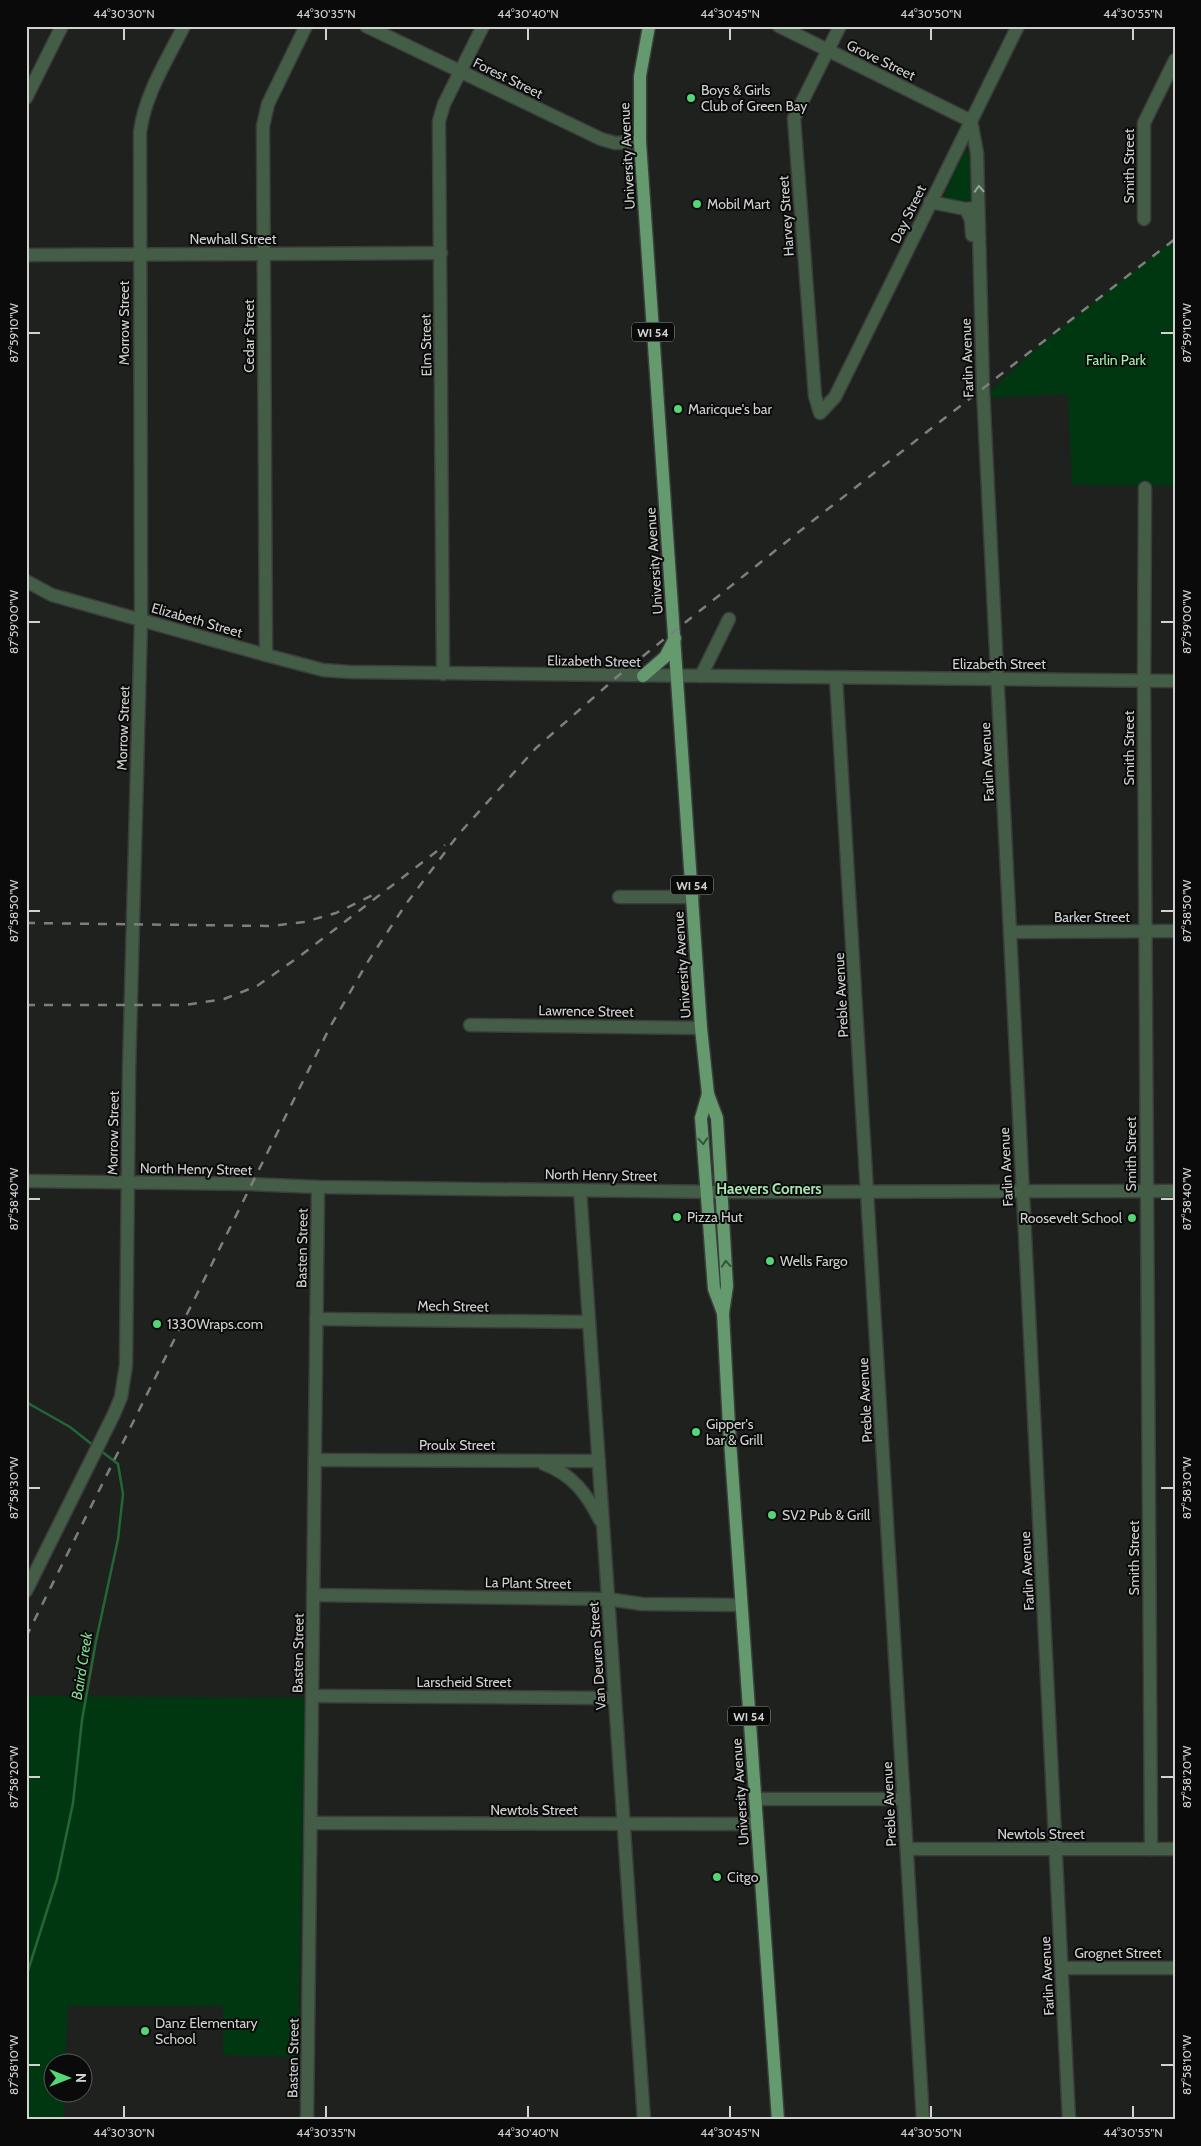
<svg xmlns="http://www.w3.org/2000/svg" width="1201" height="2146" viewBox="0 0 1201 2146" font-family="Cabin,sans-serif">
  <rect width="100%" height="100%" fill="#1f211f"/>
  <g fill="#003711">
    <polygon points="967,151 972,152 973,196 964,204 943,198 963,154"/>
    <polygon points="1175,239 1175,486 1072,485 1068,394 991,398 991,390 1045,341"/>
    <polygon points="26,1696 305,1698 298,2057 223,2055 223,2006 68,2006 65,2063 52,2064 52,2094 64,2094 64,2120 26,2120"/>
  </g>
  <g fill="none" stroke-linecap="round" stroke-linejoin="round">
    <g stroke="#246634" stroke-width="2.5">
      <polyline points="26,1402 70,1427 94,1446"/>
      <polyline points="26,1977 57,1879 73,1803 82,1720 96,1641 118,1539 123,1494 118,1464 101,1451"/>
    </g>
    <defs>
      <g id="minor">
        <polyline points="366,26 601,139 615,143 640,142"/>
        <polyline points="779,26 971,121 977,153 983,389 1069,2120"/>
        <polyline points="840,26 794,118 815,396 820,413 835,397 1018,26"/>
        <polyline points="26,98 62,26"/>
        <polyline points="930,202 966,209 975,208"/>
        <polyline points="966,209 971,220 972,235"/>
        <polyline points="1144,219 1144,123 1175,60"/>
        <polyline points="26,255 441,253"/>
        <polyline points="1145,488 1144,691 1151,1849"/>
        <polyline points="26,581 52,595 266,655 323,670 350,672 1175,681"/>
        <polyline points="266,655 263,126 268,104 306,26"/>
        <polyline points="443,674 439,121 444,104 483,26"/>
        <polyline points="701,676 729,619"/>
        <polyline points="836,678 923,2120"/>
        <polyline points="619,897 693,897"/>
        <polyline points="1010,932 1175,931"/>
        <polyline points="470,1025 701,1028"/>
        <polyline points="26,1181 251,1184 318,1187 721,1192 1175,1191"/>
        <polyline points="580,1190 644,2120"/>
        <polyline points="316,1319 589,1322"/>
        <polyline points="315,1460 599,1461"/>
        <path d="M544,1464C572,1474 587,1494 600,1520"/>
        <path d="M26,1591L114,1414L121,1397L126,1365L129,1071L141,620L140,132C145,94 167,60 184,26"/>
        <polyline points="313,1595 608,1599 642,1604 741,1605"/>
        <polyline points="312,1696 615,1698"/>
        <polyline points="755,1799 904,1799"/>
        <polyline points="311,1823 757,1824"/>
        <polyline points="907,1849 1175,1849"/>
        <polyline points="1062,1968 1175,1968"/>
        <polyline points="307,2120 318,1187"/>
      </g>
      <g id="major">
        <polyline points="649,26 640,76 640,142 701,1028 708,1094 717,1118 727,1286 723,1313 729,1426 778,2120"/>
        <polyline points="643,676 665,657 675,638"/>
        <polyline points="708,1094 701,1118 714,1289 723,1313"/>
      </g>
    </defs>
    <use href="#minor" stroke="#3b3d3b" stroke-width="15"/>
    <use href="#major" stroke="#3b3d3b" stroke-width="15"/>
    <use href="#minor" stroke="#445d47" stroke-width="12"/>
    <use href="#major" stroke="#649a6d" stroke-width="12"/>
    <g stroke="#7d7f7d" stroke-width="2.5" stroke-dasharray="9 9" stroke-linecap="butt">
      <polyline points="26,923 271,926 304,922 336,913 375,894"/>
      <polyline points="26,1005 185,1005 224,999 257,986 300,956 445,845"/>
      <polyline points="26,1637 330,1027 367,963 406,904 458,835 536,748 618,676 815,519 1175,239"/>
    </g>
  </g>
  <defs><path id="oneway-chevron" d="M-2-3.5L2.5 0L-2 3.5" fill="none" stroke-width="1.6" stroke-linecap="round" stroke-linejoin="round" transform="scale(1.25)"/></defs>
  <use stroke="#98a399" href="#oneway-chevron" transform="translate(979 189) rotate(-93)"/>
  <g stroke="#36523b">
    <use href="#oneway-chevron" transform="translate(703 1141) rotate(86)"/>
    <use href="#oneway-chevron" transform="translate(726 1264) rotate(-94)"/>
  </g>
  <path fill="none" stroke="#d0d2d0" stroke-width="2" d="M124,28V40M326,28V40M528,28V40M730,28V40M931,28V40M1133,28V40M28,333H40M1161,333H1174M28,622H40M1161,622H1174M28,911H40M1161,911H1174M28,1199H40M1161,1199H1174M28,1488H40M1161,1488H1174M28,1777H40M1161,1777H1174M28,2065H40M1161,2065H1174M124,2106V2118M326,2106V2118M528,2106V2118M730,2106V2118M931,2106V2118M1133,2106V2118"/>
  <g fill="#53d673" stroke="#090a09" stroke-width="2">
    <circle cx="691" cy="98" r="5"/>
    <circle cx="697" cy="204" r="5"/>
    <circle cx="678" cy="409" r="5"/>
    <circle cx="677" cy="1217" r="5"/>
    <circle cx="1132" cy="1218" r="5"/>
    <circle cx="770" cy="1261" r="5"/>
    <circle cx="157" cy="1324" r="5"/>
    <circle cx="696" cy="1432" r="5"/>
    <circle cx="772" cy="1515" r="5"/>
    <circle cx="717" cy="1877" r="5"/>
    <circle cx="145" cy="2031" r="5"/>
  </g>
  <g text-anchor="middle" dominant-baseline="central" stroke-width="4" stroke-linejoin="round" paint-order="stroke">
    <g fill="#090a09" stroke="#949694" stroke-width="1">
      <rect x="632" y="322.5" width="42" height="19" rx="4"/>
      <rect x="671" y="875.5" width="42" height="19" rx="4"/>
      <rect x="728" y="1706.5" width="42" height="19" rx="4"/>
    </g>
    <g font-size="12" font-weight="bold" fill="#d0d2d0">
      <text x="653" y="332">WI 54</text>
      <text x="692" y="885">WI 54</text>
      <text x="749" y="1716">WI 54</text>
    </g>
    <g font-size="14" fill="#d0d2d0" stroke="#090a09">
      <text transform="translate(881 60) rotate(26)">Grove Street</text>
      <text transform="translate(508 78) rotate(26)">Forest Street</text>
      <text transform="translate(627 156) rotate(-93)">University Avenue</text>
      <text transform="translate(1129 166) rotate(-90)">Smith Street</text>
      <text transform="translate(908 214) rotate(-64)">Day Street</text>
      <text transform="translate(786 216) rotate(-94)">Harvey Street</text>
      <text x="233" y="239">Newhall Street</text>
      <text transform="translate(124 323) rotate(-90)">Morrow Street</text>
      <text transform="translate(249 336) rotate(-90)">Cedar Street</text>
      <text transform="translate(426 345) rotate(-91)">Elm Street</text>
      <text transform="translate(967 358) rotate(-92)">Farlin Avenue</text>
      <text transform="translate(654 561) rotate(-94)">University Avenue</text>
      <text transform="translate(197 620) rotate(16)">Elizabeth Street</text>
      <text transform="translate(594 661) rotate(1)">Elizabeth Street</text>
      <text x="999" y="664">Elizabeth Street</text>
      <text transform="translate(123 728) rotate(-88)">Morrow Street</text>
      <text transform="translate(1129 748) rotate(-90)">Smith Street</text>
      <text transform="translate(987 762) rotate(-93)">Farlin Avenue</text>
      <text x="1092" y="917">Barker Street</text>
      <text transform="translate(682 965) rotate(-94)">University Avenue</text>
      <text transform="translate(841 995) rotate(-93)">Preble Avenue</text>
      <text transform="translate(586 1011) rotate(1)">Lawrence Street</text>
      <text transform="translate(113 1133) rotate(-89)">Morrow Street</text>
      <text transform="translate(1131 1154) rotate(-90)">Smith Street</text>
      <text transform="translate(1006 1167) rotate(-93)">Farlin Avenue</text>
      <text transform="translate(196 1169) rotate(1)">North Henry Street</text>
      <text transform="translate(601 1175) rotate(1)">North Henry Street</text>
      <text transform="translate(302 1248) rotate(-89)">Basten Street</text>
      <text transform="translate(453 1306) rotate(1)">Mech Street</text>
      <text transform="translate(865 1400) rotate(-93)">Preble Avenue</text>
      <text x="457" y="1445">Proulx Street</text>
      <text transform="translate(1134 1558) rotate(-90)">Smith Street</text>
      <text transform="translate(1027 1571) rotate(-93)">Farlin Avenue</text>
      <text transform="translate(528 1583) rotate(1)">La Plant Street</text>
      <text transform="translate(298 1653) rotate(-89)">Basten Street</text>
      <text transform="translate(597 1656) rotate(-94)">Van Deuren Street</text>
      <text x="464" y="1682">Larscheid Street</text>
      <text transform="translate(740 1792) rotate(-94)">University Avenue</text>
      <text transform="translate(889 1804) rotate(-93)">Preble Avenue</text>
      <text x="534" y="1810">Newtols Street</text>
      <text x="1041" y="1834">Newtols Street</text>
      <text x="1118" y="1953">Grognet Street</text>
      <text transform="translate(1047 1976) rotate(-93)">Farlin Avenue</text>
      <text transform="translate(293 2058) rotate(-89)">Basten Street</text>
    </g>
    <g font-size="14" fill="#d0d2d0" stroke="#090a09" text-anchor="start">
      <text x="701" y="90">Boys &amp; Girls<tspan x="701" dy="16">Club of Green Bay</tspan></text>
      <text x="707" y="204">Mobil Mart</text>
      <text x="688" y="409">Maricque's bar</text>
      <text x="687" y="1217">Pizza Hut</text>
      <text x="1122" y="1218" text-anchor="end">Roosevelt School</text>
      <text x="780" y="1261">Wells Fargo</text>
      <text x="167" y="1324">1330Wraps.com</text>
      <text x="706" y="1424">Gipper's<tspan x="706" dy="16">bar &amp; Grill</tspan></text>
      <text x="782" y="1515">SV2 Pub &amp; Grill</text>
      <text x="727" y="1877">Citgo</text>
      <text x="155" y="2023">Danz Elementary<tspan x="155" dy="16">School</tspan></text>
    </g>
    <g font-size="14" fill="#9bf5aa" stroke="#090a09">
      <text x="1116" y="360">Farlin Park</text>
    </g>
    <g font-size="15" font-weight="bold" fill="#a5e5ae" stroke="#090a09">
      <text x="769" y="1189">Haevers Corners</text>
    </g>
    <g font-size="15" font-style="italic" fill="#81da91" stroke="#090a09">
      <text transform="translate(82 1666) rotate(-81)">Baird Creek</text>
    </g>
  </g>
  <rect width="1201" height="2146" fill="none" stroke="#090a09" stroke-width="55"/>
  <g transform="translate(68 2078) rotate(90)"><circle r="24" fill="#090a09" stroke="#595a59"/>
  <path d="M0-4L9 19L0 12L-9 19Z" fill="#53d673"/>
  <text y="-8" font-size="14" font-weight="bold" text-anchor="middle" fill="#d0d2d0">N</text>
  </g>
  <rect x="28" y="28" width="1146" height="2090" fill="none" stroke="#d0d2d0" stroke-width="2"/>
  <g font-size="12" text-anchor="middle" fill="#d0d2d0">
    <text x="124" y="18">44°30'30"N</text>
    <text x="326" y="18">44°30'35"N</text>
    <text x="528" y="18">44°30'40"N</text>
    <text x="730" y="18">44°30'45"N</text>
    <text x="931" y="18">44°30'50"N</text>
    <text x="1133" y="18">44°30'55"N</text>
    <text transform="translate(1187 333) rotate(-90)" y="4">87°59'10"W</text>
    <text transform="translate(14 333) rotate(-90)" y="4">87°59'10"W</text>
    <text transform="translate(14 622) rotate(-90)" y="4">87°59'00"W</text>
    <text transform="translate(1187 622) rotate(-90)" y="4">87°59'00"W</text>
    <text transform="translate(1187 911) rotate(-90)" y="4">87°58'50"W</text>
    <text transform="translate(14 911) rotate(-90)" y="4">87°58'50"W</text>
    <text transform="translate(1187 1199) rotate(-90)" y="4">87°58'40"W</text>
    <text transform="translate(14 1199) rotate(-90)" y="4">87°58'40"W</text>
    <text transform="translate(1187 1488) rotate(-90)" y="4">87°58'30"W</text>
    <text transform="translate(14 1488) rotate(-90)" y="4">87°58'30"W</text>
    <text transform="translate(1187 1777) rotate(-90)" y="4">87°58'20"W</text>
    <text transform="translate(14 1777) rotate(-90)" y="4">87°58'20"W</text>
    <text transform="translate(14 2065) rotate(-90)" y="4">87°58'10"W</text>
    <text transform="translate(1187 2065) rotate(-90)" y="4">87°58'10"W</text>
    <text x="124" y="2137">44°30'30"N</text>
    <text x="326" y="2137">44°30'35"N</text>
    <text x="528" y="2137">44°30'40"N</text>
    <text x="730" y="2137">44°30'45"N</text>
    <text x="931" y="2137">44°30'50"N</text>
    <text x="1133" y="2137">44°30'55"N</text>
  </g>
</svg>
